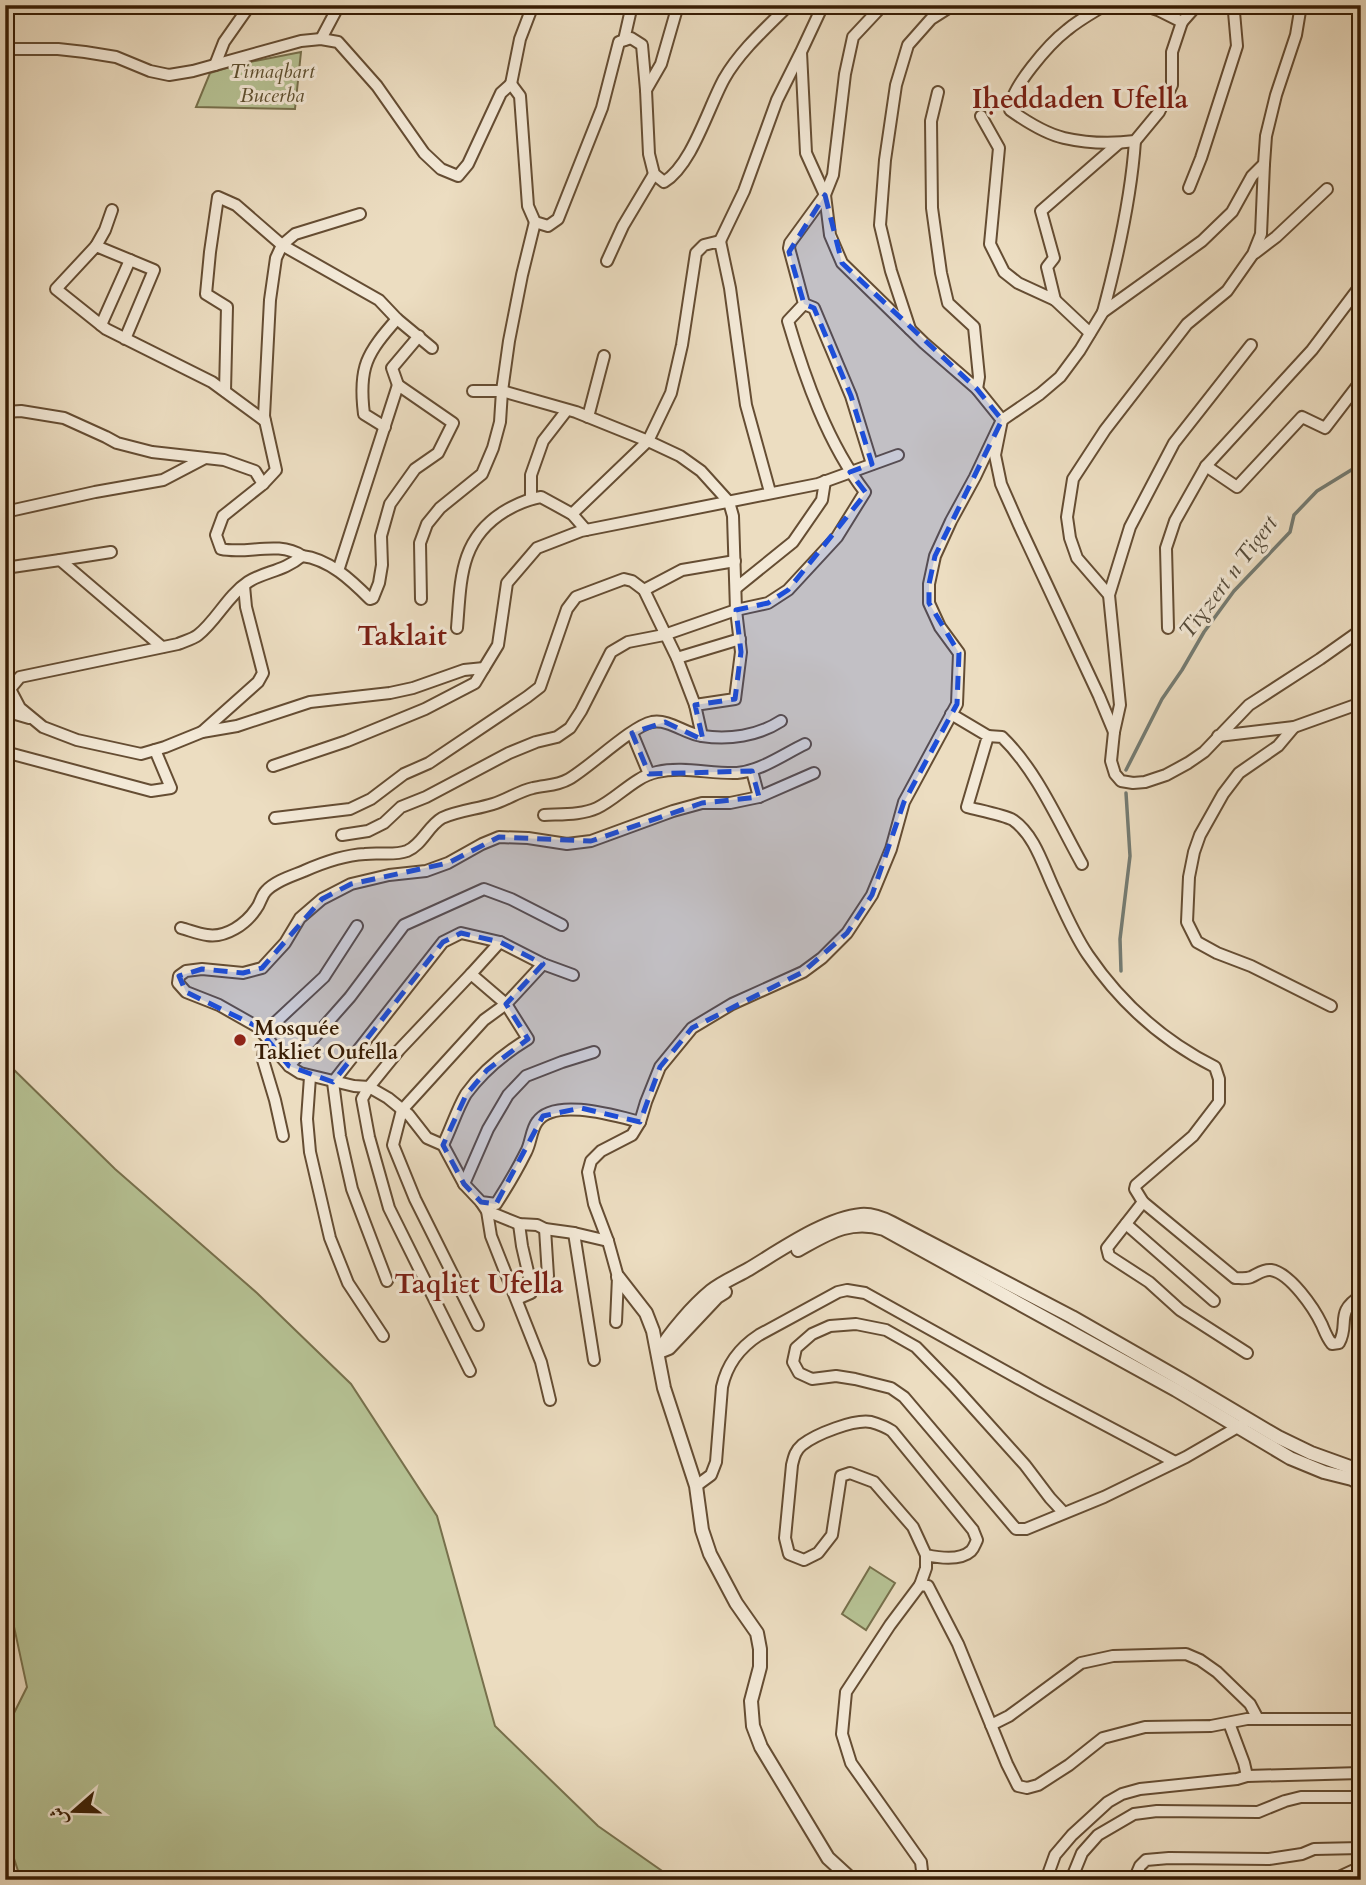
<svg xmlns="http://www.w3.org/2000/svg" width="1366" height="1885" viewBox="0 0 1366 1885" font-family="Cardo,Amiri,serif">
  <rect width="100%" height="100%" fill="#ecddc1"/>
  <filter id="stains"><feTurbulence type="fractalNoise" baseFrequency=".00286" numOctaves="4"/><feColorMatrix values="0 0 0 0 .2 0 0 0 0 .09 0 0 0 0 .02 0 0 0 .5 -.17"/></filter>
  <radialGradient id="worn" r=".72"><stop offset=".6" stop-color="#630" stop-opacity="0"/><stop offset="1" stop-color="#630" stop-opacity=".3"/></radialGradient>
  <g fill="#b6c294" stroke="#77704c" stroke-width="2">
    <polygon points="301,52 295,109 196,107 210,73 240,64"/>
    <polygon points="5,1061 115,1169 257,1293 351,1384 437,1516 495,1726 598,1826 675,1880 21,1880 5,1831 5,1731 27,1687 5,1585"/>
    <polygon points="870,1567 895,1583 866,1630 842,1614"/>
  </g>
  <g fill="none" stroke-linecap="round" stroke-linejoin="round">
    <g stroke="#747b72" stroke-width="3.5">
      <polyline points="1126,770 1162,699 1182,670 1204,632 1234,591 1290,532 1294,515 1317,491 1361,464"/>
      <polyline points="1121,971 1120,939 1130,856 1126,793"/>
    </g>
    <defs>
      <g id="minor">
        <polyline points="823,5 801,52 806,153 825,195 830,235 842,263 924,343 977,389 1002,420 995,455 1001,484 1019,525 1099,696 1114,732"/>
        <path d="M1105,5C1092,13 1079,20 1067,30C1050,43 1009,89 1010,110C1024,120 1047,134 1064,138C1086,143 1112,144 1135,141L1159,112L1172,85V52L1182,22"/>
        <polyline points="1143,5 1158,10 1182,22 1197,5"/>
        <polyline points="321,39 339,5"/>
        <polyline points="624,40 632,5"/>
        <path d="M5,49H58L85,52L116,57L150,71L169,75L193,71L301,41L321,39L338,42L377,86L424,153L441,169L458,176L468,164L501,93L511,84L520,96L528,206L535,222L548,226L558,219L602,108L619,42L631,38L642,45L646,90L649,154L654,174L664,182C692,165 708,108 724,79C740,51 766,28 789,5"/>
        <polyline points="215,65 224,42 250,5"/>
        <polyline points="511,84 520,39 533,5"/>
        <polyline points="646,90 661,64 678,5"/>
        <polyline points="938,92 931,121 932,208 941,273 948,303 974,327 979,377 977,389"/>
        <polyline points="981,116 999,148 990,244 1004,272 1018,283 1055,300 1047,267 1054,258 1041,211 1119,143"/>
        <polyline points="1189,188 1201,158 1237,46 1234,12 1230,5"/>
        <polyline points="720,241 744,191 777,100 800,54"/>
        <polyline points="96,246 105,230 112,210"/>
        <polyline points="1255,253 1276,237 1327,189"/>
        <polyline points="607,261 623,226 654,174"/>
        <polyline points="1055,300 1090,333"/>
        <polyline points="804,304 814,308 851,396 872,464"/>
        <path d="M1103,312C1118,256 1131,199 1135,141"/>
        <polyline points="101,325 130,260"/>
        <polyline points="910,329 891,271 880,225 885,160 896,85 908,45 931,19 953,5"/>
        <polyline points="125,339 154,270 96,246 56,289 106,329 212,382 265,421"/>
        <polyline points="1251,345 1174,443 1130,527 1109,595 1120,705 1114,732 1111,761 1115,774 1121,781 1133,783 1145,782 1166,775 1188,763 1204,752 1249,705 1320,659 1361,630"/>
        <polyline points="398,385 392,368 419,336"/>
        <polyline points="225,391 227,307 206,294 210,252 218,197 236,205 282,245 379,300 397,319 432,348"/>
        <path d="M5,412L21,411L64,418L106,437L117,443L152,452L224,460L255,471L263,484L223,516L216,535L221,549C247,555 278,540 302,556C283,572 265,571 248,582C227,596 217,620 198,635C193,639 185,641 178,644L20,677L10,689L20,708L43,727L77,740L141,754L165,747L202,732L237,726L310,702L390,693L413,688L464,670L484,668L475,683L425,709L347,741L273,766"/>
        <polyline points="588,417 604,356"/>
        <path d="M385,427L364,414C358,367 367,353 397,319"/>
        <polyline points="1206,466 1237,487 1302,417 1325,428 1361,381"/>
        <polyline points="263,484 276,470 264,416 270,300 276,258 282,245 295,234 360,214"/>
        <polyline points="531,499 531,475 543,441 567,410"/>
        <polyline points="5,512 95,492 163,480 205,458"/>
        <polyline points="572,514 648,441 671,393 682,345 696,253 704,245 720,241 730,288 746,405 770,492"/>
        <path d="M302,556C329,559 351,580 370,599L373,598L379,583L382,565L381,536L390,504L415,469L438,453L453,423L398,385L338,571"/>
        <polyline points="60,560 111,552"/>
        <polyline points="5,568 60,560 162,647"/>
        <polyline points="736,588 793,542 822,500 825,481"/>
        <polyline points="644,590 682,570 735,561"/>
        <polyline points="1109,595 1077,558 1070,538 1067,517 1073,479 1105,430 1187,324 1227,291 1253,254 1261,234 1264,164"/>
        <polyline points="421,599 420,543 427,524 440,508 482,474 493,448 500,422 502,391 509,341 522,275 535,222"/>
        <path d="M457,628C461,580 459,539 505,511C517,504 528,499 541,497L572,514L586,530"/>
        <polyline points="1168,628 1166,548 1175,521 1206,466 1312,350 1361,285"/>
        <polyline points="677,658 740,639"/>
        <polyline points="484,668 498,645 507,583 537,548 581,531 818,484 898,455"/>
        <polyline points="5,711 29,718"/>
        <path d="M951,714L988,736L967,807C978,810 1004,815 1013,820C1036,836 1044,869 1056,893C1065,913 1075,936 1088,955C1120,1002 1163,1041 1215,1067L1219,1079V1102L1193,1136L1136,1185L1135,1189L1143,1202L1235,1278C1240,1278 1246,1279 1251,1277C1258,1274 1263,1269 1271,1270C1290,1273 1314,1308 1322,1325C1325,1332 1327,1338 1332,1344L1339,1343C1350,1324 1334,1312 1361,1296"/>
        <polyline points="1294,727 1278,746 1239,773 1223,794 1200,835 1194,852 1189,877 1187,922 1197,942 1217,953 1251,966 1331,1006"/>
        <polyline points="202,732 258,682 263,673 246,607 244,586"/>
        <polyline points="632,733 649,774"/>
        <path d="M702,736C729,740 758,736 781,721"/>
        <path d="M988,736L1002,737C1037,771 1058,821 1082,864"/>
        <polyline points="1218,736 1294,727 1361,703"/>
        <polyline points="5,752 151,791 171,788 155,750"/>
        <polyline points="752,771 759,797"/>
        <path d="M544,815C561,814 582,815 597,808C618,798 634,777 657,772C683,766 710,774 737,773C761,771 784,754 805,744"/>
        <polyline points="275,818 350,809 371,799 404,774 429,763 527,697 540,687 567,609 576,597 624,579 632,581 644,590 677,658 695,705 735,699 741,652 736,610 733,516 729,502 701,471 680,456 648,441 576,412 502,391 473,391"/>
        <path d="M342,835L368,831L384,823L401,807L426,797L509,753L536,742L557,737L570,728L581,711L611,652L628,642L664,635L736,610L768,603L788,590L837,537L865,492C828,444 805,379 788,321L804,304L789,248L790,243L825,195L833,175L845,74L853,37L883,5"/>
        <path d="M181,928C189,930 198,934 207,935C226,938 246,924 256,909C261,903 261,896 266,891C275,881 292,876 304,871C322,863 346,855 365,854C380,852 393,856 407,851C422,845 428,826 442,818C457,811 477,809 493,804C507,800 519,791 533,788C545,785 557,786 569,779C590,767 632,726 652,722C670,719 685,734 702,736L695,705"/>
        <polyline points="471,974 500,942"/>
        <polyline points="264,1033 324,977 357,926"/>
        <polyline points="269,1040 264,1049 263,1060 275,1100 283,1136"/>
        <polyline points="289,1066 350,997 404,925 484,889 511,899 562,925"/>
        <polyline points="310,1077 307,1119 310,1152 330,1238 348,1283 383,1336"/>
        <path d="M640,1122C616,1116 554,1097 537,1122C531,1130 531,1143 526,1152C517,1170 507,1187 496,1204L481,1202L464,1184L443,1145L427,1138L409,1115L388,1098L369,1087L354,1086L300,1073L289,1066L282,1058L269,1040L256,1026L219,1005L186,992L178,983L179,976L186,971L202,969L243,973L262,968L285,943L300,918L322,899L351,884L389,875L426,871L448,863L482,844L499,837L528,838L567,844L591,841L673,811L702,803H730L759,797L814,773"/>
        <path d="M443,1145C451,1129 457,1109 466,1094C482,1072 505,1053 528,1039L506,1004L471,974L399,1050L369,1087L362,1099L369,1137L389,1208L470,1371"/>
        <polyline points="464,1184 488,1129 508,1095 526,1076 562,1062 594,1052"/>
        <polyline points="481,1202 487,1211 491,1236 541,1362 550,1400"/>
        <polyline points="1143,1202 1107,1248 1109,1256 1149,1282 1180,1310 1247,1353"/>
        <polyline points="487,1211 519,1224 537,1225 545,1229 574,1233 608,1241"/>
        <polyline points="1126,1224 1214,1301"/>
        <polyline points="545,1229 548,1276"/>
        <polyline points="574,1233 594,1360"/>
        <polyline points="387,1281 352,1189 340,1136 333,1082 443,942 461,933 500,942 543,964 573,975"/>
        <polyline points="517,1299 531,1293 532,1289 522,1246 519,1224"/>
        <polyline points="616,1322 618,1277 608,1241 594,1204 588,1172 591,1161 601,1151 632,1135 640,1122 646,1102 660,1067 692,1028 732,1004 803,972 822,958 847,933 872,895 891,849 904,802 957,704 959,653 940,627 929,603 929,584 935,556 951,521 975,477 1002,420 1040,394 1060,377 1080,350 1103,312 1202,241 1232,212 1252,176 1264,164 1266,136 1276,95 1296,35 1300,11 1299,5"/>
        <polyline points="478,1325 415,1199 393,1145 402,1110 484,1020 506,1004 543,964"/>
        <path d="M696,1486L711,1475L716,1462L722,1387C727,1364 739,1348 759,1335L838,1292L847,1290L865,1293L1041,1391L1175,1462"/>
        <polyline points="1064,1513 1050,1498 1025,1465 953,1385 916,1347 886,1330 856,1324 830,1326 812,1334 796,1348 793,1362 799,1373 812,1379 836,1376 855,1379 891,1388 904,1397 1016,1529 1026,1529 1104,1497 1186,1457 1243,1424"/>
        <path d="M920,1585L926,1568V1555L913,1527L874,1482L850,1473L841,1476L832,1535L818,1553L804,1560L789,1554L785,1538L792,1465C794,1457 795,1451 802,1445C816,1434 854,1419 871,1422C878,1424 886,1427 892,1431L973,1530L977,1540C975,1544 974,1548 971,1551C960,1561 940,1558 926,1555"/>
        <polyline points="1229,1723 1244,1763 1247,1776"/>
        <polyline points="991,1725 1009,1716 1081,1663 1113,1656 1186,1654 1200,1660 1217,1672 1250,1704 1258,1719"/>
        <polyline points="923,1880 921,1862 851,1763 842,1734 846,1692 890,1625 920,1585 928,1586 958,1644 1007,1764 1018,1786 1027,1788 1038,1785 1069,1765 1103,1738 1145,1727 1211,1726 1247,1719 1361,1719"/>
        <polyline points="1046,1880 1055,1855 1072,1835 1108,1802 1122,1794 1140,1789 1237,1779 1247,1776 1361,1773"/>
        <polyline points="1071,1880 1082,1853 1098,1835 1134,1814 1157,1811 1258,1812 1285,1801 1301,1797 1361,1797"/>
        <polyline points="1134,1880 1140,1866 1146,1860 1169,1858 1269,1859 1302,1854 1314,1849 1361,1848"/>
      </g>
      <g id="tertiary">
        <path d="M798,1250C827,1234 850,1218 884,1229L1176,1390L1290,1458L1324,1472L1352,1479L1361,1484"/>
        <polyline points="618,1277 646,1313 653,1331 664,1388 696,1486 702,1530 710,1554 736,1603 757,1633 760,1649 760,1667 751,1701 753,1726 761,1747 828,1858 852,1880"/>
        <path d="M659,1352C669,1333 694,1305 711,1291C722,1282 737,1276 749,1269C779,1251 826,1218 861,1215C872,1214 882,1218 892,1223L1072,1317L1182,1380L1278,1437L1311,1453L1361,1471"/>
        <polyline points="659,1352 669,1348 717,1297 725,1292"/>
        <polyline points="1335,1880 1361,1868"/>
      </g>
    </defs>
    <use href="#minor" stroke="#654d33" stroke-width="14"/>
    <use href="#tertiary" stroke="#654d33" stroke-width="16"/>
    <use href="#minor" stroke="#f3e9d7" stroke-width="10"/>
    <use href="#tertiary" stroke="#f3e9d7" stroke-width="12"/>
  </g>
  <path fill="#1d4ed8" fill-opacity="0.2" stroke="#1d4ed8" stroke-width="5" stroke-dasharray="14 9" stroke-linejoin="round" d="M825,195L842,263L977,389L1002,420L935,556L929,584V603L959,653L957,704L904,802L872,895L847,933L803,972L692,1028L660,1067L640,1122L581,1108L543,1116L496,1204L481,1202L464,1184L443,1145L466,1095L487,1070L528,1039L506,1004L543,964L500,942L461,933L443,942L333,1082L289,1066L256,1026L186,992L179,976L202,969L243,973L262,968L322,899L351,884L448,863L499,837L591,841L702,803L759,797L752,771L649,774L632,733L665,722L703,740L695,705L735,699L741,652L736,610L768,603L788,590L866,493L850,472L872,464L851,396L814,308L804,304L789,252Z"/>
  <circle fill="#8f2418" stroke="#f3e9d7" stroke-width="2.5" cx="240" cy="1040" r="7"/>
  <g text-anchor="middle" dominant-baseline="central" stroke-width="6" stroke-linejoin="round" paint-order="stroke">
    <g font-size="21" font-style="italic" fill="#5e4f2f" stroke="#f3e9d7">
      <text x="272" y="71">Timaqbart<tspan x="272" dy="24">Bucerba</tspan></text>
    </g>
    <g font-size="21" font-weight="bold" fill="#381d04" stroke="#f3e9d7" text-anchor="start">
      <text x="254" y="1028">Mosquée<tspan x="254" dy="24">Takliet Oufella</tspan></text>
    </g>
    <g font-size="23" font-style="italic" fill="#564c3b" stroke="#f3e9d7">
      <text transform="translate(1228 577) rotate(-53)">Tiɣzert n Tigert</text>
    </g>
    <g font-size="28" font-weight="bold" fill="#7a1f14" stroke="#f3e9d7">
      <text x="1080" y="99">Iḥeddaden Ufella</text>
      <text x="402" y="636">Taklait</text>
      <text x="479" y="1284">Taqliɛt Ufella</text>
    </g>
  </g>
  <rect width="1366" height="1885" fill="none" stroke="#ecddc1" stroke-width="28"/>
  <rect x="7" y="7" width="1352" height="1871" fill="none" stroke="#381d04" stroke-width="3.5"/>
  <rect x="14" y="14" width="1338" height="1857" fill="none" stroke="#381d04" stroke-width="2"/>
  <g transform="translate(74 1811) rotate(250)" stroke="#f3e9d7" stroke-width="5" paint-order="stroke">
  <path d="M0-5L12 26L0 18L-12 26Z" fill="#381d04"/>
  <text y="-10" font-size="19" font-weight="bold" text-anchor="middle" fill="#381d04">ش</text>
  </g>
  <rect width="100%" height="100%" filter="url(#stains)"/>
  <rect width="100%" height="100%" fill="url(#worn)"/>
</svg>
